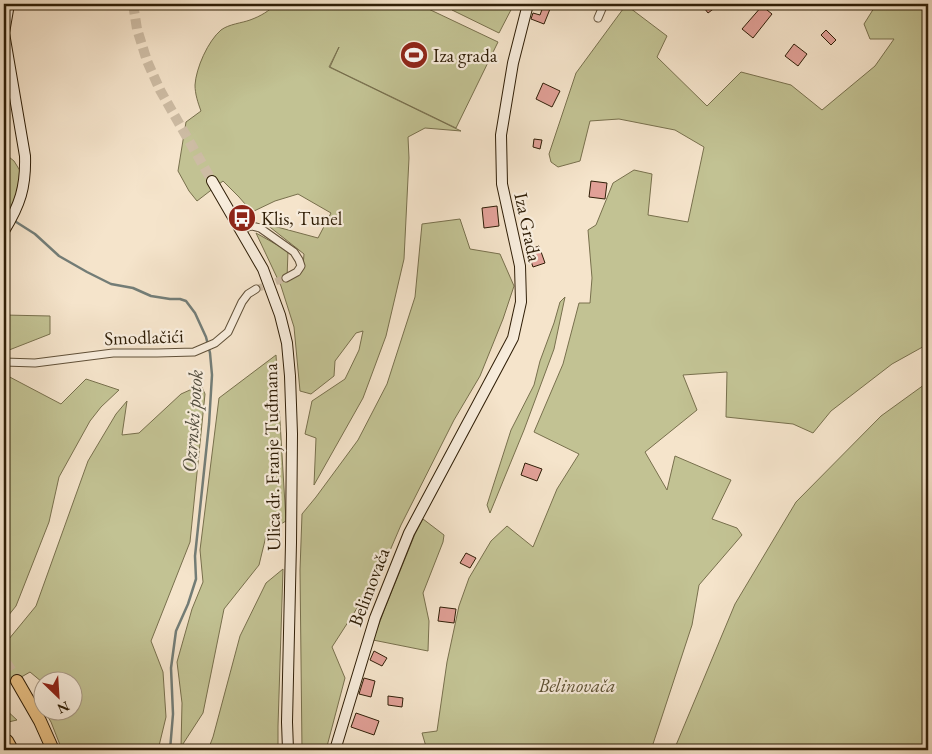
<svg xmlns="http://www.w3.org/2000/svg" width="932" height="754" viewBox="0 0 932 754" font-family="'EB Garamond',serif">
  <rect width="100%" height="100%" fill="#f5e4cb"/>
  <filter id="stains"><feTurbulence type="fractalNoise" baseFrequency=".004" numOctaves="4"/><feColorMatrix values="0 0 0 0 .2 0 0 0 0 .09 0 0 0 0 .02 0 0 0 .5 -.17"/></filter>
  <radialGradient id="worn" r=".72"><stop offset=".6" stop-color="#630" stop-opacity="0"/><stop offset="1" stop-color="#630" stop-opacity=".3"/></radialGradient>
  <g fill="#c2c293" stroke="#78704d">
    <path d="M276,4H418L498,42L456,128L330,67L339,47L329,67L461,131L425,128L408,137L409,158L404,259L386,336L363,398L314,485L316,438L305,434L312,401L345,379L359,350L363,331L356,333L335,361L334,376L311,394L300,391L294,327L281,286L256,233L288,251L287,279L303,266L304,254L266,224L318,238L331,213L298,194L275,201L252,212L239,197L223,181L197,201L189,191L178,171L186,122L201,111C198,103 195,94 195,85C196,68 208,41 221,30C229,24 242,23 250,20C261,16 269,11 276,4Z"/>
    <polygon points="455,4 514,4 499,33 452,10"/>
    <polygon points="870,4 928,4 928,344 892,364 831,411 813,433 793,424 726,417 727,372 683,375 697,410 645,452 667,490 675,456 731,480 712,519 737,528 742,535 699,585 692,625 651,750 427,750 422,733 437,731 447,662 459,606 469,578 491,541 507,526 533,547 557,489 579,454 534,432 563,364 579,303 590,303 592,278 588,230 596,225 613,183 634,170 652,174 648,215 688,222 704,147 675,130 619,119 590,121 580,161 558,167 551,162 549,154 576,73 626,5 667,36 657,57 707,106 741,72 791,85 822,110 875,66 894,39 870,39 864,24 874,8"/>
    <polygon points="4,153 14,161 22,174 17,198 4,222"/>
    <polygon points="460,219 470,249 500,254 514,286 503,319 480,376 454,420 401,525 370,597 361,602 332,647 345,678 326,750 302,750 300,570 302,514 316,497 358,440 387,384 415,297 422,224"/>
    <polygon points="565,297 554,349 524,430 490,513 487,505 511,430 534,385 540,361 554,323 560,302"/>
    <polygon points="4,315 50,316 50,334 4,352"/>
    <polygon points="276,355 286,521 267,532 259,565 224,609 203,713 181,747 182,703 177,662 192,609 203,582 200,550 219,398"/>
    <polygon points="4,374 61,404 86,379 119,390 101,407 90,421 59,477 49,522 16,606 4,621"/>
    <polygon points="928,382 928,750 674,750 735,604 796,502 881,416"/>
    <polygon points="201,385 205,394 190,542 151,641 163,672 166,717 158,750 62,750 51,722 45,712 72,712 72,682 42,682 42,707 42,682 30,672 4,687 4,645 36,606 88,461 116,414 127,401 122,435 139,433 181,394"/>
    <polygon points="423,519 444,535 443,542 423,593 429,621 428,651 373,640 385,608 415,534"/>
    <polygon points="283,569 278,726 278,750 208,750 213,737 240,636 266,583"/>
    <polygon points="4,708 17,720 4,723"/>
  </g>
  <g fill="none" stroke-linecap="round" stroke-linejoin="round">
    <polyline stroke="#737d77" stroke-width="2.5" points="13,220 35,234 59,256 87,272 111,284 133,288 151,296 170,299 180,299 186,301 195,313 206,337 210,353 212,375 209,424 195,556 196,579 188,604 176,631 171,668 173,714 170,750"/>
  </g>
  <g fill="#e1a097" stroke="#2f1e07">
    <polygon points="544,4 552,4 544,24 531,19 533,13 540,15"/>
    <polygon points="701,4 720,4 708,13"/>
    <polygon points="762,6 772,14 753,38 742,29"/>
    <polygon points="826,30 836,40 831,45 821,35"/>
    <polygon points="794,44 807,54 798,66 785,56"/>
    <polygon points="543,83 560,91 552,107 536,99"/>
    <polygon points="534,139 542,140 540,149 533,147"/>
    <polygon points="591,181 607,183 605,199 589,197"/>
    <polygon points="497,206 499,226 484,228 482,208"/>
    <polygon points="539,246 545,263 533,267 527,250"/>
    <polygon points="525,463 542,469 537,481 521,475"/>
    <polygon points="466,553 476,558 470,568 460,563"/>
    <polygon points="440,607 456,609 454,623 438,621"/>
    <polygon points="374,651 387,658 382,666 370,660"/>
    <polygon points="364,678 375,681 371,697 359,694"/>
    <polygon points="388,696 403,698 402,707 388,705"/>
    <polygon points="356,713 379,721 374,735 351,727"/>
  </g>
  <g fill="none" stroke-linecap="round" stroke-linejoin="round">
    <polyline stroke="#cdbca4" stroke-width="7" stroke-dasharray="7 3.5" stroke-linecap="butt" points="256,289 286,278"/>
    <polyline stroke="#cdbca4" stroke-width="10" stroke-dasharray="10 5" stroke-linecap="butt" points="133,4 137,29 147,61 160,90 212,181"/>
    <polyline stroke="#cdbca4" stroke-width="12" stroke-dasharray="12 6" stroke-linecap="butt" points="4,661 17,681"/>
    <defs>
      <g id="street">
        <polyline points="773,4 774,5"/>
        <polyline points="598,18 604,4"/>
        <polyline points="241,229 252,226 260,228 294,252 299,260 301,266 297,272 286,278"/>
        <polyline points="4,362 35,363 113,353 157,353 194,352 215,343 228,332 242,302 248,294 256,289"/>
      </g>
      <g id="secondary">
        <polyline points="212,181 263,269 280,315 287,343 290,376 292,434 291,543 287,722 288,750"/>
        <path d="M4,231C20,205 26,187 25,156L4,33L9,4"/>
        <polyline points="335,750 375,618 409,533 513,338 521,302 520,266 502,184 501,135 513,63 528,4"/>
      </g>
      <g id="highway">
        <polyline points="17,681 40,721 53,750"/>
        <polyline points="7,741 12,750"/>
      </g>
    </defs>
    <use href="#street" stroke="#605038" stroke-width="9"/>
    <use href="#secondary" stroke="#2f1e07" stroke-width="12"/>
    <use href="#highway" stroke="#2f1e07" stroke-width="14"/>
    <use href="#street" stroke="#f8eddd" stroke-width="7"/>
    <use href="#secondary" stroke="#f8eddd" stroke-width="10"/>
    <use href="#highway" stroke="#eac286" stroke-width="12"/>
  </g>
  <defs>
    <symbol id="stadium-disc" viewBox="-11 -11 22 22"><circle r="9.5" fill="#8f2418" stroke="#f8eddd"/><path d="M0-5a6.5 5 0 1 0 0 10a6.5 5 0 1 0 0-10ZM-3.5-1.8h7v3.6h-7Z" fill="#fff"/></symbol>
    <symbol id="bus-disc" viewBox="-11 -11 22 22"><circle r="9.5" fill="#8f2418" stroke="#f8eddd"/><path d="M-5-6H5V4H4V6H2V4H-2V6H-4V4H-5ZM-3.5-4V0h7V-4ZM-3.5 1.2v1.5H-2V1.2ZM2 1.2v1.5H3.5V1.2Z" fill="#fff"/></symbol>
  </defs>
  <g fill-rule="evenodd">
    <use href="#stadium-disc" x="398" y="39" width="32" height="32"/>
    <use href="#bus-disc" x="226" y="202" width="32" height="32"/>
  </g>
  <g text-anchor="middle" dominant-baseline="central" stroke-width="4.5" stroke-linejoin="round" paint-order="stroke">
    <g font-size="19" fill="#2f1e07" stroke="#f8eddd" text-anchor="start">
      <text x="433" y="55">Iza grada</text>
      <text x="261" y="218">Klis, Tunel</text>
    </g>
    <g font-size="19" fill="#2f1e07" stroke="#f8eddd">
      <text transform="translate(528 227) rotate(78)">Iza Grada</text>
      <text transform="translate(144 337) rotate(-2)">Smodlačići</text>
      <text transform="translate(272 457) rotate(-91)">Ulica dr. Franje Tuđmana</text>
      <text transform="translate(369 587) rotate(-69)">Belimovača</text>
    </g>
    <g font-size="19" font-style="italic" fill="#5b4f31" stroke="#f8eddd">
      <text x="577" y="685">Belinovača</text>
    </g>
    <g font-size="20" font-style="italic" fill="#514d3f" stroke="#f8eddd">
      <text transform="translate(192 421) rotate(-86)">Ozrnski potok</text>
    </g>
  </g>
  <rect width="932" height="754" fill="none" stroke="#f5e4cb" stroke-width="20"/>
  <rect x="5" y="5" width="922" height="744" fill="none" stroke="#2f1e07" stroke-width="2.5"/>
  <rect x="10" y="10" width="912" height="734" fill="none" stroke="#2f1e07"/>
  <g transform="translate(58 696) rotate(155)"><circle r="24" fill="#f8eddd" stroke="#a89a87"/>
  <path d="M0-4L9 19L0 12L-9 19Z" fill="#8f2418"/>
  <text y="-8" font-size="14" font-weight="bold" text-anchor="middle" fill="#2f1e07">N</text>
  </g>
  <rect width="100%" height="100%" filter="url(#stains)"/>
  <rect width="100%" height="100%" fill="url(#worn)"/>
</svg>
